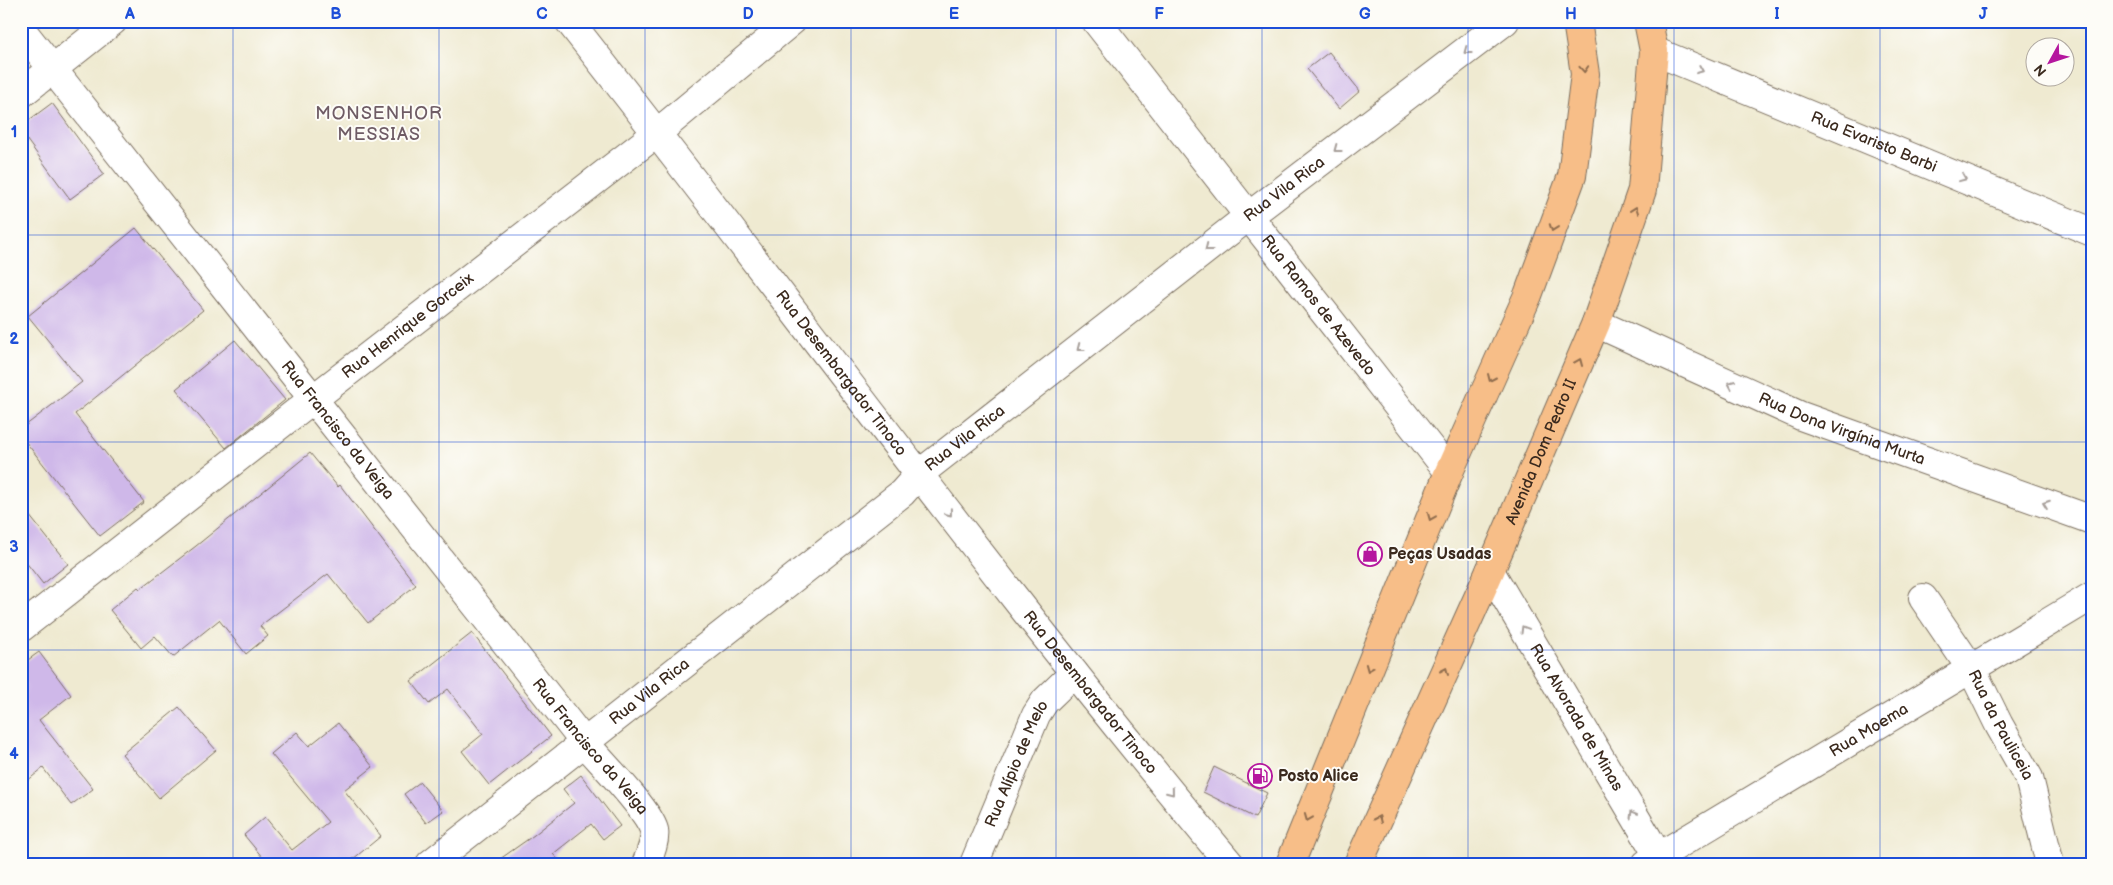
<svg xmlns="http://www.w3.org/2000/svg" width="2113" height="885" viewBox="0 0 2113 885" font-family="'Balsamiq Sans',sans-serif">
  <rect width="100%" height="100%" fill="#fdfcf7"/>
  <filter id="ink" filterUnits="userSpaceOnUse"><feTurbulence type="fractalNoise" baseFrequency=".02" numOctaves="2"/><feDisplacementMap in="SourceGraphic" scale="10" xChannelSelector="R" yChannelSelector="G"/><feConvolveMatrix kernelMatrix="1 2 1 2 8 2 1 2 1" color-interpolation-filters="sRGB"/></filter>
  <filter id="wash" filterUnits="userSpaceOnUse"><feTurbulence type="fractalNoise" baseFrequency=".0096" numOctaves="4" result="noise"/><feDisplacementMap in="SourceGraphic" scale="20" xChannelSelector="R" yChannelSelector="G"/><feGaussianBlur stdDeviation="1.12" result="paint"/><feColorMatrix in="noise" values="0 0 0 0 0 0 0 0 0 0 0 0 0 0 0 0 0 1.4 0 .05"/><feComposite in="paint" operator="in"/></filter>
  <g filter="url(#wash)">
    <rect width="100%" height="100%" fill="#efead1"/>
    <g id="blocks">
      <g fill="#cfb8e9">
        <polygon points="1329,52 1360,91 1339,109 1307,69"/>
        <polygon points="52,103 104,174 70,199 21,132 21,126"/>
        <polygon points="136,228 203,310 75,414 144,502 100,536 21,436 21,429 82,382 28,316"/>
        <polygon points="235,340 285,400 226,448 176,389"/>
        <polygon points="310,453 338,487 340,485 416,585 368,623 328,574 260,626 268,636 246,654 219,620 173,657 155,636 141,648 110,610 138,587 140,589 196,546"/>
        <polygon points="21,505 68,564 43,584 21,556"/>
        <polygon points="472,633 551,736 489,785 462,751 483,734 448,689 429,704 411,681"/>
        <polygon points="39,652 71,695 39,720 93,789 71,805 43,768 21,786 21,665"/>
        <polygon points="179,707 216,750 159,798 122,754"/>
        <polygon points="338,723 373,767 344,790 381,836 347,864 268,864 244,835 265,817 292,850 328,822 271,754 297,732 309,746"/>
        <polygon points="1214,767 1267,793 1255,818 1203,792"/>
        <polygon points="581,775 620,826 603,839 591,824 553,854 562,864 493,864 534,835 574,803 563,789"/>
        <polygon points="420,782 443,811 426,823 404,794"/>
      </g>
    </g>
  </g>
  <g filter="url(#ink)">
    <use href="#blocks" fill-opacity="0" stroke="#7a6d5d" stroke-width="1"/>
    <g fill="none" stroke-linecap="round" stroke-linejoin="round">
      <defs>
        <g id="minor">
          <path id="s1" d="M1096,21L1449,472"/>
          <path id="s2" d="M21,29L584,742C600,761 648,809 654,830C656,839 650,855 646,864"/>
          <polyline points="21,94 113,21"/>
          <path id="s3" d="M1596,323L1801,416L2092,520"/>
          <path id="s4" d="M1490,571L1663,864"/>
          <path id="s5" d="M1923,598L1972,670L1999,725L2029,778L2050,864"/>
          <path id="s6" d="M21,628L313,399L657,133L792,21"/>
          <path id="s7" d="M974,864L1036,715L1045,701L1074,673"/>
          <path id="s8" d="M1646,864L2092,596"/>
        </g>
        <g id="tertiary">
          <path id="s9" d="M569,21C790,301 1000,590 1230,864"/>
          <path id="s10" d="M1654,51L2092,232"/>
          <path id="s11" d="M430,864L902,493L919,474L1249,216L1505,21"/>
        </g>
        <g id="primary">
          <polyline points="1290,864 1449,472 1528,295 1572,176 1585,74 1577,21"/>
          <path id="s12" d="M1358,864L1490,571L1596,323L1642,190L1654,51L1648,21"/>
        </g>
      </defs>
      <use href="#minor" stroke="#7a6d5d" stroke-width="30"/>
      <use href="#tertiary" stroke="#7a6d5d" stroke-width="30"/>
      <use href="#primary" stroke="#7a6d5d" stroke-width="30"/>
      <use href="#minor" stroke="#fff" stroke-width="28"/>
      <use href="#tertiary" stroke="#fff" stroke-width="28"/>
      <use href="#primary" stroke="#f7be88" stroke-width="28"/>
    </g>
    <defs><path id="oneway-chevron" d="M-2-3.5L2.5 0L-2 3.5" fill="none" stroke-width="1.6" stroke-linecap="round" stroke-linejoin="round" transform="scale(1.25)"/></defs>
    <g stroke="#a79f9a">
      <use href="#oneway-chevron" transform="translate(1467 51) rotate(143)"/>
      <use href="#oneway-chevron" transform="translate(1700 70) rotate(22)"/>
      <use href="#oneway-chevron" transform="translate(1337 149) rotate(143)"/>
      <use href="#oneway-chevron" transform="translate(1963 178) rotate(22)"/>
      <use href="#oneway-chevron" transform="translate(1208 248) rotate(142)"/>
      <use href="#oneway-chevron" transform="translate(1080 348) rotate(142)"/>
      <use href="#oneway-chevron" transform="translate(1731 384) rotate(-156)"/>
      <use href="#oneway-chevron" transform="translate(2046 504) rotate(-160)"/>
      <use href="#oneway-chevron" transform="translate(949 513) rotate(52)"/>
      <use href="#oneway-chevron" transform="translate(1524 629) rotate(-121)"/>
      <use href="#oneway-chevron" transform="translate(1171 792) rotate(51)"/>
      <use href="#oneway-chevron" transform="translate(1633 814) rotate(-121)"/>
    </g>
    <g stroke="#906d4e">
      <use href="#oneway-chevron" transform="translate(1584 69) rotate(86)"/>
      <use href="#oneway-chevron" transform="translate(1635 210) rotate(-71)"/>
      <use href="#oneway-chevron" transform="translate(1553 228) rotate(110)"/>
      <use href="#oneway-chevron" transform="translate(1579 362) rotate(-67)"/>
      <use href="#oneway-chevron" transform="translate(1491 378) rotate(114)"/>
      <use href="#oneway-chevron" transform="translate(1431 517) rotate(112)"/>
      <use href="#oneway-chevron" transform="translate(1369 668) rotate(112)"/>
      <use href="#oneway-chevron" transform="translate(1445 671) rotate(-66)"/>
      <use href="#oneway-chevron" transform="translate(1308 818) rotate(112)"/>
      <use href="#oneway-chevron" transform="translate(1378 819) rotate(-66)"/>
    </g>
  </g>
  <path fill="none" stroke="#1d4ed8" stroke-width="1" stroke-opacity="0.55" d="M233,21V864M439,21V864M645,21V864M851,21V864M1056,21V864M1262,21V864M1468,21V864M1674,21V864M1880,21V864M21,235H2092M21,442H2092M21,650H2092"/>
  <defs>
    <symbol id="shop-ring" viewBox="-11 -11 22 22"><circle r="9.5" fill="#fdfcf7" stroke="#b5179e" stroke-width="1.5"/><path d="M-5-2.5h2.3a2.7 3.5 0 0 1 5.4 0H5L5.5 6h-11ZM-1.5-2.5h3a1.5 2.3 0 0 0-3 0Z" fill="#b5179e"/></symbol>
    <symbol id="fuel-ring" viewBox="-11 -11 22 22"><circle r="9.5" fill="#fdfcf7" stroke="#b5179e" stroke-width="1.5"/><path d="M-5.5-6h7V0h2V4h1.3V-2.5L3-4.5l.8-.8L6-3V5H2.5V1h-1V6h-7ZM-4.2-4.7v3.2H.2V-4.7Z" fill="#b5179e"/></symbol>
  </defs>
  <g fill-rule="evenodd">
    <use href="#shop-ring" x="1356" y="540" width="28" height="28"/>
    <use href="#fuel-ring" x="1246" y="762" width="28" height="28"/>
  </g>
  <g text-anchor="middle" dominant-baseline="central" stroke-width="4" stroke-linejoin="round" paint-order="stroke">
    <g font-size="16" fill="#3b2a1e" stroke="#fdfcf7">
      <text stroke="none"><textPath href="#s10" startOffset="238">Rua Evaristo Barbi</textPath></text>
      <text stroke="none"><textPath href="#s11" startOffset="1089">Rua Vila Rica</textPath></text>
      <text stroke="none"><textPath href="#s1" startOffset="361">Rua Ramos de Azevedo</textPath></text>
      <text stroke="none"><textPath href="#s6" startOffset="491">Rua Henrique Gorceix</textPath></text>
      <text stroke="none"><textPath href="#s9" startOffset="445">Rua Desembargador Tinoco</textPath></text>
      <text stroke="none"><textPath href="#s3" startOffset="268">Rua Dona Virgínia Murta</textPath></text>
      <text stroke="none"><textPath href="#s2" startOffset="511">Rua Francisco da Veiga</textPath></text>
      <text stroke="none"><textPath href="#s11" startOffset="684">Rua Vila Rica</textPath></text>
      <text stroke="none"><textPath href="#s12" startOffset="451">Avenida Dom Pedro II</textPath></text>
      <text stroke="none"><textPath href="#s11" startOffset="279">Rua Vila Rica</textPath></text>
      <text stroke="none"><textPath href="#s9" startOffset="850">Rua Desembargador Tinoco</textPath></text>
      <text stroke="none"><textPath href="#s4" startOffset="170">Rua Alvorada de Minas</textPath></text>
      <text stroke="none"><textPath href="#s5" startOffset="149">Rua da Pauliceia</textPath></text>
      <text stroke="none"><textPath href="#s8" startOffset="260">Rua Moema</textPath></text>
      <text stroke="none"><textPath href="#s2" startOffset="916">Rua Francisco da Veiga</textPath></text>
      <text stroke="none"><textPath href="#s7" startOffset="109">Rua Alípio de Melo</textPath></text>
    </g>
    <g font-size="16" font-weight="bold" fill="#3b2a1e" stroke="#fdfcf7" text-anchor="start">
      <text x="1388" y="554">Peças Usadas</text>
      <text x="1278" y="776">Posto Alice</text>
    </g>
    <g font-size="18" letter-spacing="1" fill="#6f5c65" stroke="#fdfcf7">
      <text x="379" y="113">MONSENHOR<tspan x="379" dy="21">MESSIAS</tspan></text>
    </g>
  </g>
  <rect width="2113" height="885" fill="none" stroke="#fdfcf7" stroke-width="55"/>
  <g transform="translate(2050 62) rotate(230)"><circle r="24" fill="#fdfcf7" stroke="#afa8a0"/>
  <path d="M0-4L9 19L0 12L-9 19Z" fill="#b5179e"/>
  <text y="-8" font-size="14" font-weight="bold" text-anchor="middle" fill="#3b2a1e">N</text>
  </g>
  <rect x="28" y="28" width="2058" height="830" fill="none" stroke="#1d4ed8" stroke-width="2"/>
  <g font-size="16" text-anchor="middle" font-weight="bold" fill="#1d4ed8">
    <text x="130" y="19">A</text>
    <text x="336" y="19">B</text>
    <text x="542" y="19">C</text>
    <text x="748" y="19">D</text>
    <text x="954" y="19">E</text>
    <text x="1159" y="19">F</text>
    <text x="1365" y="19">G</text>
    <text x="1571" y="19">H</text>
    <text x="1777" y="19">I</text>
    <text x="1983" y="19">J</text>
    <text x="14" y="137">1</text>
    <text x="14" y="344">2</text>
    <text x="14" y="552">3</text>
    <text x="14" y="759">4</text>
  </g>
</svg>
